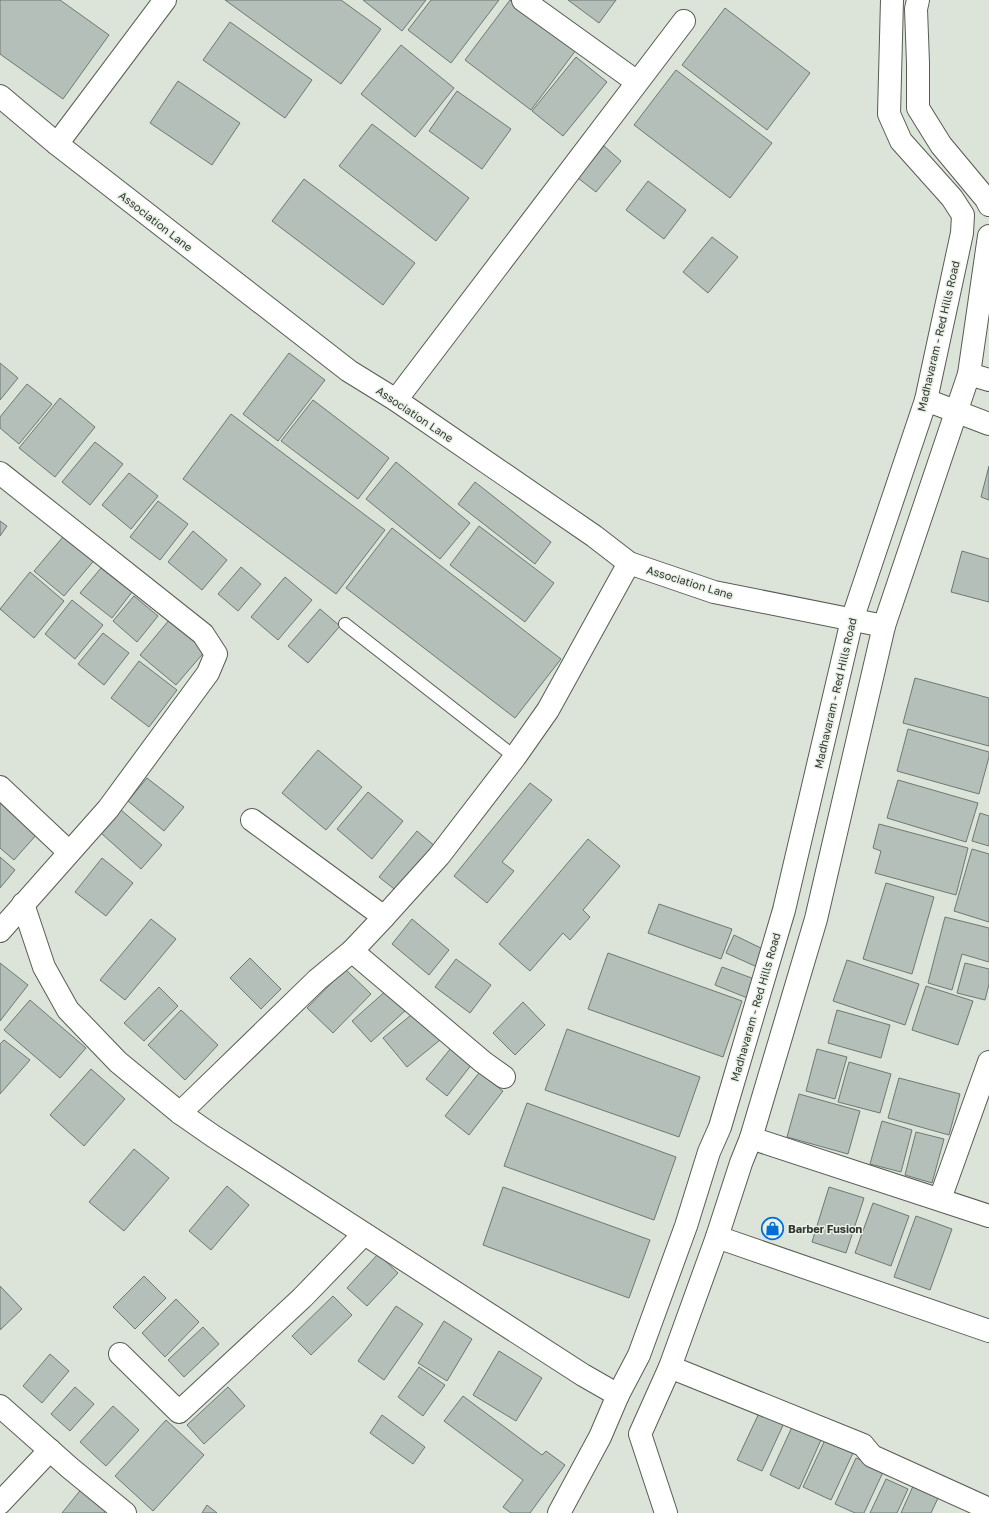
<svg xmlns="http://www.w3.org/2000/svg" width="989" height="1513" viewBox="0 0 989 1513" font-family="'Golos Text',sans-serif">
  <rect width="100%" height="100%" fill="#dce3d8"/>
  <g fill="#b3bfb8" stroke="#6d7972">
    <polygon points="0,0 60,0 109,35 63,99 0,54"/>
    <polygon points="225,0 341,0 381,29 341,84"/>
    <polygon points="363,0 426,0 402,31"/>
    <polygon points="431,0 499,0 451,63 408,30"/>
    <polygon points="510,0 576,50 531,110 465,60"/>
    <polygon points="568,0 616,0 599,23"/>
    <polygon points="725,8 810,73 767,130 682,65"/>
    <polygon points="230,22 312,80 285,118 203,60"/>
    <polygon points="401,45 454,88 415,137 361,94"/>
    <polygon points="576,57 607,82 563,136 532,111"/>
    <polygon points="676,70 772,143 730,198 634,125"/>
    <polygon points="178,81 240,123 212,165 150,123"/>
    <polygon points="457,91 511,129 482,169 429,131"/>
    <polygon points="372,124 469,198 436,241 339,166"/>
    <polygon points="604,146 621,161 596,192 578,178"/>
    <polygon points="304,179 415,263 383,305 272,221"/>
    <polygon points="648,181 686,210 664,239 626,210"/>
    <polygon points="712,237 738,257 708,293 683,272"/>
    <polygon points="289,353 325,380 278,441 243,414"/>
    <polygon points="0,363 18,378 0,400"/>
    <polygon points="27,384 52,404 19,444 0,428 0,417"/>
    <polygon points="60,398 95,427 55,477 19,448"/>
    <polygon points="313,400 389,458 358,499 281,441"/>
    <polygon points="231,414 385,530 336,594 183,479"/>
    <polygon points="95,442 123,464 90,505 62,482"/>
    <polygon points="396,462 470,523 440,559 366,499"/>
    <polygon points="989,466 989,500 981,497"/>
    <polygon points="129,473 158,496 131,529 102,505"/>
    <polygon points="475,482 551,542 535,564 458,504"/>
    <polygon points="158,501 188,524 160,560 130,537"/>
    <polygon points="0,521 7,526 0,536"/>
    <polygon points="479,526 554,583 525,622 450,565"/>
    <polygon points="392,528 561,659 515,718 346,588"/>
    <polygon points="68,531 97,557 64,596 34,571"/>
    <polygon points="193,531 227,560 202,590 168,562"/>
    <polygon points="962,551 989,559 989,602 951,592"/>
    <polygon points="241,567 261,584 238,611 218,594"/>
    <polygon points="101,568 132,592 112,618 80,593"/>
    <polygon points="30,572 64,601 34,638 0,609"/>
    <polygon points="285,577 312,600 278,640 251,617"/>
    <polygon points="134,596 158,616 137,642 113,621"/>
    <polygon points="72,600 103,625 75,659 45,634"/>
    <polygon points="320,609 340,626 308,663 288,646"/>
    <polygon points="170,619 206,650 176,685 140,655"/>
    <polygon points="103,633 129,653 104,685 78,664"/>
    <polygon points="139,661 177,690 149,727 111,698"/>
    <polygon points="915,678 989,698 989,746 903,723"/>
    <polygon points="908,729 989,752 989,757 979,794 897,771"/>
    <polygon points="318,750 362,787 326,830 282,793"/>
    <polygon points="147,778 184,807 164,831 128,801"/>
    <polygon points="898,780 978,803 966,842 887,818"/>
    <polygon points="530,783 552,800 502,862 514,871 487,903 454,876"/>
    <polygon points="368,792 403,821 372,859 337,829"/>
    <polygon points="0,802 37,834 14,860 0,848"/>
    <polygon points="121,810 162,845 141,869 101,833"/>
    <polygon points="980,813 989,816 989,846 972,841"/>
    <polygon points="879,824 968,848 956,895 875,873 881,851 873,848"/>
    <polygon points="417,831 436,847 398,892 379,877"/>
    <polygon points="588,839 620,866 583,910 590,917 570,940 563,933 530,971 499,944"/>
    <polygon points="972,849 989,854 989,922 954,911"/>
    <polygon points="0,857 15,870 0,888"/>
    <polygon points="102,858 133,883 106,916 75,892"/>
    <polygon points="886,883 934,897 912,974 863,959"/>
    <polygon points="659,904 732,929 721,959 648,933"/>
    <polygon points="945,917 989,928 989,962 962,954 952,990 928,983"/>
    <polygon points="151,919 176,939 125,1000 100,980"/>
    <polygon points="412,919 449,950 429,975 392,944"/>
    <polygon points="734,935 765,950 757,967 726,953"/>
    <polygon points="608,953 742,1001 723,1057 588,1009"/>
    <polygon points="250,958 281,989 261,1009 230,978"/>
    <polygon points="456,959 491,985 470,1013 435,987"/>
    <polygon points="847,960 919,984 905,1025 833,1001"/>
    <polygon points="0,963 28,985 0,1021"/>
    <polygon points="965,963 989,969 989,984 985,1000 957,993"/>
    <polygon points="722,967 757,980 750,999 715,985"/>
    <polygon points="345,969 371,994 333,1033 307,1008"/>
    <polygon points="926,986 973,1001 958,1045 912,1030"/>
    <polygon points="159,987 178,1006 144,1041 124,1023"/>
    <polygon points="388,989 407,1009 371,1042 352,1021"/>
    <polygon points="30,1000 86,1048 60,1078 4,1030"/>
    <polygon points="523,1002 545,1025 515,1055 493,1033"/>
    <polygon points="181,1010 218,1045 185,1080 148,1045"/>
    <polygon points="837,1010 890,1025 881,1058 828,1043"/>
    <polygon points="416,1011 440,1040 407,1067 383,1038"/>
    <polygon points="567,1029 700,1077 679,1137 545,1090"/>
    <polygon points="4,1040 30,1060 0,1094 0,1044"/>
    <polygon points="451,1048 472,1064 447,1096 426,1079"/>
    <polygon points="817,1049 847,1057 835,1099 806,1091"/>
    <polygon points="849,1062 891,1074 880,1113 838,1102"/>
    <polygon points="91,1069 125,1099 84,1146 50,1115"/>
    <polygon points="479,1073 503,1091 469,1135 445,1116"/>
    <polygon points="899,1078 960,1094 949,1135 888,1118"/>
    <polygon points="799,1094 860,1111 848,1154 787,1137"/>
    <polygon points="527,1103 676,1157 654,1220 504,1166"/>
    <polygon points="882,1121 912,1130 901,1172 870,1164"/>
    <polygon points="916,1132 944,1139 932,1183 905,1175"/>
    <polygon points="134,1149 169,1178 124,1231 89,1202"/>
    <polygon points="227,1186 249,1205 211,1250 189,1231"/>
    <polygon points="503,1187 650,1240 629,1298 483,1245"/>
    <polygon points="829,1187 864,1198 846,1253 812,1242"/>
    <polygon points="873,1203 909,1216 891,1266 855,1253"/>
    <polygon points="916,1216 952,1229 930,1290 894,1277"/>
    <polygon points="378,1254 398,1273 367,1306 347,1288"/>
    <polygon points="144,1276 166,1298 135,1329 113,1307"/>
    <polygon points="0,1286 22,1309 0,1330"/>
    <polygon points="333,1296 352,1315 311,1355 292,1336"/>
    <polygon points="176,1299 199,1322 165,1357 142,1333"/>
    <polygon points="396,1306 423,1324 384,1380 358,1361"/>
    <polygon points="444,1321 472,1339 447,1381 418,1363"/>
    <polygon points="203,1327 219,1344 184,1377 168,1360"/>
    <polygon points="499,1351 542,1378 516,1421 473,1395"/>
    <polygon points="50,1354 69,1371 42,1403 23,1386"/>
    <polygon points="419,1367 445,1385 423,1416 398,1397"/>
    <polygon points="75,1387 94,1404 70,1431 51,1414"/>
    <polygon points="228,1387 245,1406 204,1444 187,1425"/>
    <polygon points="463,1396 542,1455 546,1451 565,1465 530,1513 511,1513 503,1507 523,1480 444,1421"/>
    <polygon points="113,1406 139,1430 106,1466 80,1442"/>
    <polygon points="761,1409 785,1421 762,1471 737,1460"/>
    <polygon points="382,1415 425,1447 413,1464 370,1433"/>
    <polygon points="166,1420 204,1455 153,1511 115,1476"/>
    <polygon points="792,1427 821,1440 799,1489 770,1475"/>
    <polygon points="825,1440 853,1453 831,1500 803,1487"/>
    <polygon points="856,1458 884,1470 864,1513 855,1513 835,1504"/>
    <polygon points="886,1479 908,1489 897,1513 870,1513"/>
    <polygon points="914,1484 939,1496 931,1513 901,1513"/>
    <polygon points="83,1487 109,1507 104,1513 62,1513"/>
    <polygon points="207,1505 217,1513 202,1513"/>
  </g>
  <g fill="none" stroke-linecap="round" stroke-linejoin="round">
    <defs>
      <polyline id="lane" points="345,624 515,757"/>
      <g id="street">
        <polyline points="523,0 637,82"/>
        <polyline points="0,96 57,144 349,371 396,400 594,536 629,563 714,592 884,626"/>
        <polyline points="57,144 165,0"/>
        <polyline points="969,374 989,380"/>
        <polyline points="396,400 684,21"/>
        <polyline points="926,400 989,424"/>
        <polyline points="0,473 203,634 216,654 208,673 108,809 0,931"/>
        <polyline points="0,787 69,852"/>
        <polyline points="252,820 384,917 439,856 515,757 548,710 629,563"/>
        <polyline points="23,904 44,967 68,1010 118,1062 180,1113 213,1136 583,1375 618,1395"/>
        <polyline points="352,951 483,1062 504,1077"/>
        <polyline points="180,1113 317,980 352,951 384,917"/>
        <polyline points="751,1138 989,1216"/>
        <polyline points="940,1199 989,1062"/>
        <polyline points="717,1237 989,1331"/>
        <polyline points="120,1354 179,1412 302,1298 364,1234"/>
        <polyline points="670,1367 863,1445 872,1456 989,1509"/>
        <polyline points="0,1406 70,1468 125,1513"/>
        <polyline points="0,1503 50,1450"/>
      </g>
      <g id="primary">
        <polyline points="918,0 916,9 918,63 918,108 941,145 986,199 989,205"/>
        <polyline points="559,1513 600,1437 618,1395 639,1355 686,1226 709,1152 720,1127 784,910 852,620 926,400 962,233 963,215 952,198 901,141 889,114 892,0"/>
        <polyline points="666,1513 640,1434 670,1367 717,1237 741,1163 751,1138 816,919 884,626 969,374 989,236"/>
      </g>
    </defs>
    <use href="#lane" stroke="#575d54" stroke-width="14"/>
    <use href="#street" stroke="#575d54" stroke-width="24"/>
    <use href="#primary" stroke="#575d54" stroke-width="24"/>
    <use href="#lane" stroke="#fff" stroke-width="12"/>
    <use href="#street" stroke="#fff" stroke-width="22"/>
    <use href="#primary" stroke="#fff" stroke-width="22"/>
  </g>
  <defs>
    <symbol id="shop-ring" viewBox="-11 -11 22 22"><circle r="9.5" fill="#e9f1e6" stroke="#036fd6" stroke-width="1.5"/><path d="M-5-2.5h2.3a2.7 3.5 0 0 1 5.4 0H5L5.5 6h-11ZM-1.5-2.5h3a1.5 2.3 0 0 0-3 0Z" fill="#036fd6"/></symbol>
  </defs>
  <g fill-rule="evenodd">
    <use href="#shop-ring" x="760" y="1216" width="25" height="25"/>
  </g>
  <g text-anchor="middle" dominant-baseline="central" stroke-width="3" stroke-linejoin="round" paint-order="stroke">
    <g font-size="11" fill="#333632" stroke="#e9f1e6">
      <text transform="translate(156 221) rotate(38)">Association Lane</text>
      <text transform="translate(938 336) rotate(-77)">Madhavaram - Red Hills Road</text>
      <text transform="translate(415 414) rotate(34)">Association Lane</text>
      <text transform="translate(690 582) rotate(17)">Association Lane</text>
      <text transform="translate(835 693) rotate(-77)">Madhavaram - Red Hills Road</text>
      <text transform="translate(755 1007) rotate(-74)">Madhavaram - Red Hills Road</text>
    </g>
    <g font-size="11" font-weight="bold" fill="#333632" stroke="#e9f1e6" text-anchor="start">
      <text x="788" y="1228">Barber Fusion</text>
    </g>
  </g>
</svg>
